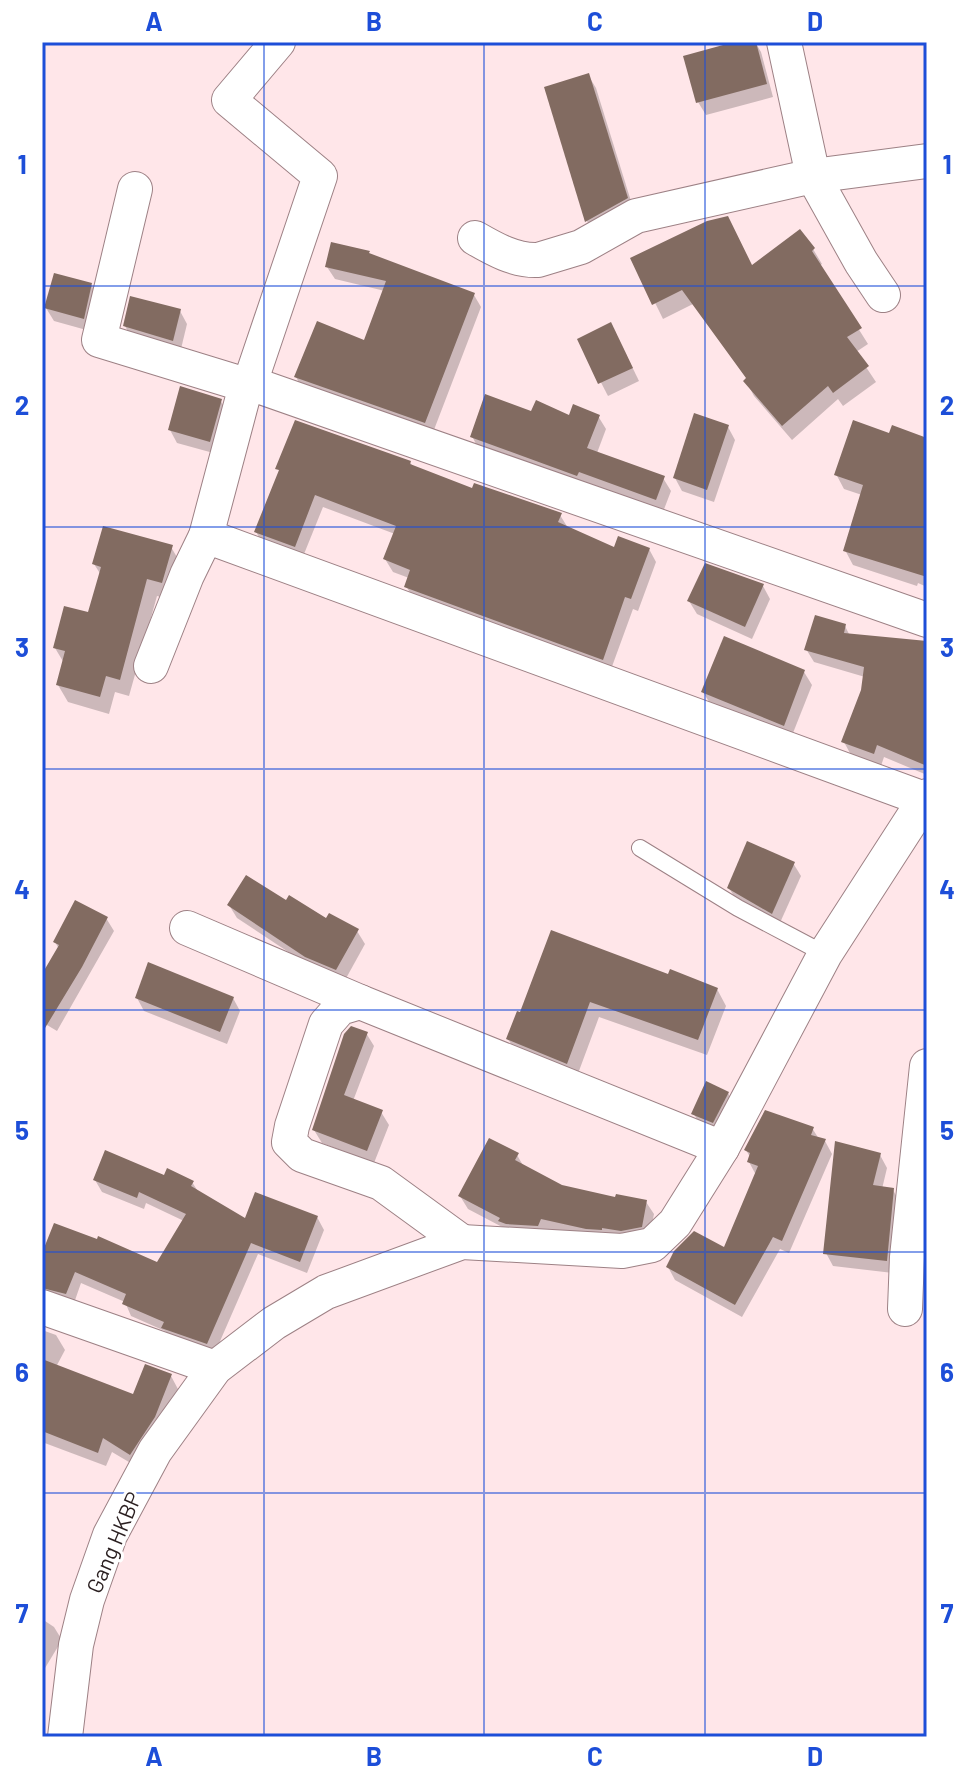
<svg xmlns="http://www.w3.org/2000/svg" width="969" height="1779" viewBox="0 0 969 1779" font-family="Barlow,sans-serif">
  <rect width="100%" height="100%" fill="#ffe6e9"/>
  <g fill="#0003">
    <polygon points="742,42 755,42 761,52 773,97 706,115 698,102"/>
    <polygon points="588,75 596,88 634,211 594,233 587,221 574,175"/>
    <polygon points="813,249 822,264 819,266 868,344 856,352 876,382 843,406 838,399 792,440 754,396 746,381 748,380 693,304 663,319 633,258 752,267"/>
    <polygon points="327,267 474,295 481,307 432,435 303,390 296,377 365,343 385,291 335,279"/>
    <polygon points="91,284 98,298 90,331 54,321 46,308"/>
    <polygon points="180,311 187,324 180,353 132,339 125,326"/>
    <polygon points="618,338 639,381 608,396 579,340"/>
    <polygon points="220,400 228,413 217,454 177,443 170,430"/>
    <polygon points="533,414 570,417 598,416 606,429 597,453 663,478 671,491 663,512 479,450 472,436"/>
    <polygon points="728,427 735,440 714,502 682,491 675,478"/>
    <polygon points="891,436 927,438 927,587 918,583 917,586 853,565 845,550 862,495 844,489 836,474"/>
    <polygon points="410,462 413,467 473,491 560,515 568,528 615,549 649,549 656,562 638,611 633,609 610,672 414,599 406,586 409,578 393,572 385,559 395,534 323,507 302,559 264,545 256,532 280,472 278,468"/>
    <polygon points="171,547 181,564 172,600 157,596 129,696 115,692 109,714 68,702 58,685 64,663 55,648 89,615 101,575 94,564"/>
    <polygon points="763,586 770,599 752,639 697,614 689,601"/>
    <polygon points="845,626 850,636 927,643 927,775 884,757 881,766 851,755 844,742 863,690 865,677 814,662 806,649"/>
    <polygon points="804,672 812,685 791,738 711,705 703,692"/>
    <polygon points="793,863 801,876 779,925 737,901 729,888"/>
    <polygon points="286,902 357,931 365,944 344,982 314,969 237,918 229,905"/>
    <polygon points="106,918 114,931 57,1031 42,1022 42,978 59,949 55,942"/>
    <polygon points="669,976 717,989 726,1006 707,1055 599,1017 576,1079 518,1055 508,1039 518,1013"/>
    <polygon points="137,998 233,998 240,1011 227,1044 144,1011"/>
    <polygon points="366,1033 374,1046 353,1101 381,1112 389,1125 374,1163 322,1143 314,1130"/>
    <polygon points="728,1093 735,1106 720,1135 701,1127 694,1114"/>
    <polygon points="812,1128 819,1139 825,1141 832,1154 789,1253 780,1249 742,1317 675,1280 668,1267 725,1250 756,1175 749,1162 750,1157 746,1150"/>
    <polygon points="517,1155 524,1167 561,1186 617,1199 646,1202 654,1214 649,1239 506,1229 468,1209 460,1196"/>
    <polygon points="880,1155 887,1168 882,1189 893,1190 900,1203 893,1273 833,1266 826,1253"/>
    <polygon points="165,1177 192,1182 199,1193 246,1221 317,1217 324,1230 307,1273 258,1254 214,1355 171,1340 165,1331 131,1316 125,1302 81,1283 73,1306 42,1297 42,1259 158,1265 184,1221 146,1203 144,1209 102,1192 95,1180"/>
    <polygon points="42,1330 56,1335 65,1350 56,1367 135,1397 171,1376 179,1391 139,1468 112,1452 106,1466 42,1442"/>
    <polygon points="42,1619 54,1627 62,1640 42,1673"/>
  </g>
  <g fill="#826b61">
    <polygon points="734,42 756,42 767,84 696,103 683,56"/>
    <polygon points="589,73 628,198 585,222 544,87"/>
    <polygon points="728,216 752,265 800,229 815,248 812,251 862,328 847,337 869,366 833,393 828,386 782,426 743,381 746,378 682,290 652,305 630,258 707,221"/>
    <polygon points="331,242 370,251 369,253 475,293 425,423 294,377 317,321 364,340 386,281 325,267"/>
    <polygon points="54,273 92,283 84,319 44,308"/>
    <polygon points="130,296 181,309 173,341 123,326"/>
    <polygon points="611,322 633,368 598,384 577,339"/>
    <polygon points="180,386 222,399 210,442 168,430"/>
    <polygon points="485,394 531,411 536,400 569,415 573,404 600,415 587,448 665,476 656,500 579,472 577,476 470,437"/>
    <polygon points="694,413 729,425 707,490 673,478"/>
    <polygon points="295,420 411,461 410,464 472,488 474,483 562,513 558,522 614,547 618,536 650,548 631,599 625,597 603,660 404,587 410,570 383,559 396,526 315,495 295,547 254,532 279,470 275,469"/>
    <polygon points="853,420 889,433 892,425 927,438 927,577 843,551 863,485 834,475"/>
    <polygon points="103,526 173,545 162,583 147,579 120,680 106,676 100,697 56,685 65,651 53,648 64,606 88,612 101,567 92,564"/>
    <polygon points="705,563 764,584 745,627 687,601"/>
    <polygon points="815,615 846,624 844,633 927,641 927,766 877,745 874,754 841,742 861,690 864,667 804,650"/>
    <polygon points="724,636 805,670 784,726 701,692"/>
    <polygon points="747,841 795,862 772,914 727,888"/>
    <polygon points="246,875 286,900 289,895 326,918 329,913 359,929 336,970 305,957 227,905"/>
    <polygon points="75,900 108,917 82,967 42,1033 42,974 59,945 53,942"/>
    <polygon points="551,930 668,974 670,969 718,988 698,1040 590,1002 567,1064 506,1039 517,1011 520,1012"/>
    <polygon points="148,962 234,997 220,1032 135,998"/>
    <polygon points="351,1026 368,1032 344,1095 383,1110 367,1151 312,1130 344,1034"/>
    <polygon points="706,1081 729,1092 713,1123 691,1114"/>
    <polygon points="765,1110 814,1127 811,1135 826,1139 782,1241 773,1237 735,1305 666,1267 674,1251 694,1231 724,1247 758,1166 747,1162 750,1153 744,1150"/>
    <polygon points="489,1138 519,1153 515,1160 562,1185 615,1197 616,1194 647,1200 642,1227 621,1231 602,1228 602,1230 586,1229 541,1219 538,1226 506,1224 498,1221 500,1218 458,1196"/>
    <polygon points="835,1141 881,1153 873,1185 894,1188 887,1261 823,1254"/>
    <polygon points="105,1150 164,1175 167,1168 194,1181 191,1186 245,1218 255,1192 318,1216 300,1262 251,1243 207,1344 161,1328 164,1322 122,1304 126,1294 75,1272 66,1294 42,1288 42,1253 54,1223 97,1239 98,1236 157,1262 186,1214 139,1192 137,1198 93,1180"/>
    <polygon points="42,1359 133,1394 145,1364 172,1374 155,1417 130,1455 103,1438 98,1453 42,1431"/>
  </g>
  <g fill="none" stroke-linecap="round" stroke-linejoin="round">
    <defs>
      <polyline id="lane" points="640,848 738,908 825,954"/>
      <g id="street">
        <polyline points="784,42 813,176 861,262 883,295"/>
        <polyline points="135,189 99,340 249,386 320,176 229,100 278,42"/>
        <path d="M475,238C494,249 515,261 538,260L581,247L636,216L813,176L927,161"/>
        <polyline points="206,536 244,393 249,386 258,386 927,620"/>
        <polyline points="151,666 187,575 206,536 924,799"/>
        <polyline points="187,928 360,1002"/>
        <polyline points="462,1242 381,1183 302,1155 289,1142 292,1126 326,1024 340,1008 360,1002 722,1148"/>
        <polyline points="42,1307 215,1368"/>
        <polyline points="905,1309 907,1257 927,1066"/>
        <polyline points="65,1737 76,1645 87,1600 110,1535 155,1451 215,1368 274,1323 326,1292 462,1242 622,1251 652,1245 675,1223 722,1148 825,954 927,796"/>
      </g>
    </defs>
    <use href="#lane" stroke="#9d8185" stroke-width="18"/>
    <use href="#street" stroke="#9d8185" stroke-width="36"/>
    <use href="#lane" stroke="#fff" stroke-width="16"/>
    <use href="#street" stroke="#fff" stroke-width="34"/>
  </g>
  <path fill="none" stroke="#1d4ed8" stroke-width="2" stroke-opacity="0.55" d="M264,42V1737M484,42V1737M705,42V1737M42,286H927M42,527H927M42,769H927M42,1010H927M42,1252H927M42,1493H927"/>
  <g text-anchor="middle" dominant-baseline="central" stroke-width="6" stroke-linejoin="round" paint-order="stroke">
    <g font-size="22" fill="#2a1f20" stroke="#fff">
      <text transform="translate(113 1542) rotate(-67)">Gang HKBP</text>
    </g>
  </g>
  <rect width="969" height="1779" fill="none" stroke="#ffffff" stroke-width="88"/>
  <rect x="44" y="44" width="881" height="1691" fill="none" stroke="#1d4ed8" stroke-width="3"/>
  <g font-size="26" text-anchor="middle" font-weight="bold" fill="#1d4ed8">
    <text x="154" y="31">A</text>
    <text x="374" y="31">B</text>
    <text x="595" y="31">C</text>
    <text x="815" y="31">D</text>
    <text x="22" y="174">1</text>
    <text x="947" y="174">1</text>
    <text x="22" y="415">2</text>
    <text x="947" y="415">2</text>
    <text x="22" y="657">3</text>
    <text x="947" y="657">3</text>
    <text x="22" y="899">4</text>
    <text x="947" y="899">4</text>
    <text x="22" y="1140">5</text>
    <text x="947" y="1140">5</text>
    <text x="22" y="1382">6</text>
    <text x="947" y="1382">6</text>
    <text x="22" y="1623">7</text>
    <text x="947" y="1623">7</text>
    <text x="154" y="1766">A</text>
    <text x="374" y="1766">B</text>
    <text x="595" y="1766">C</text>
    <text x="815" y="1766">D</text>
  </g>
</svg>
